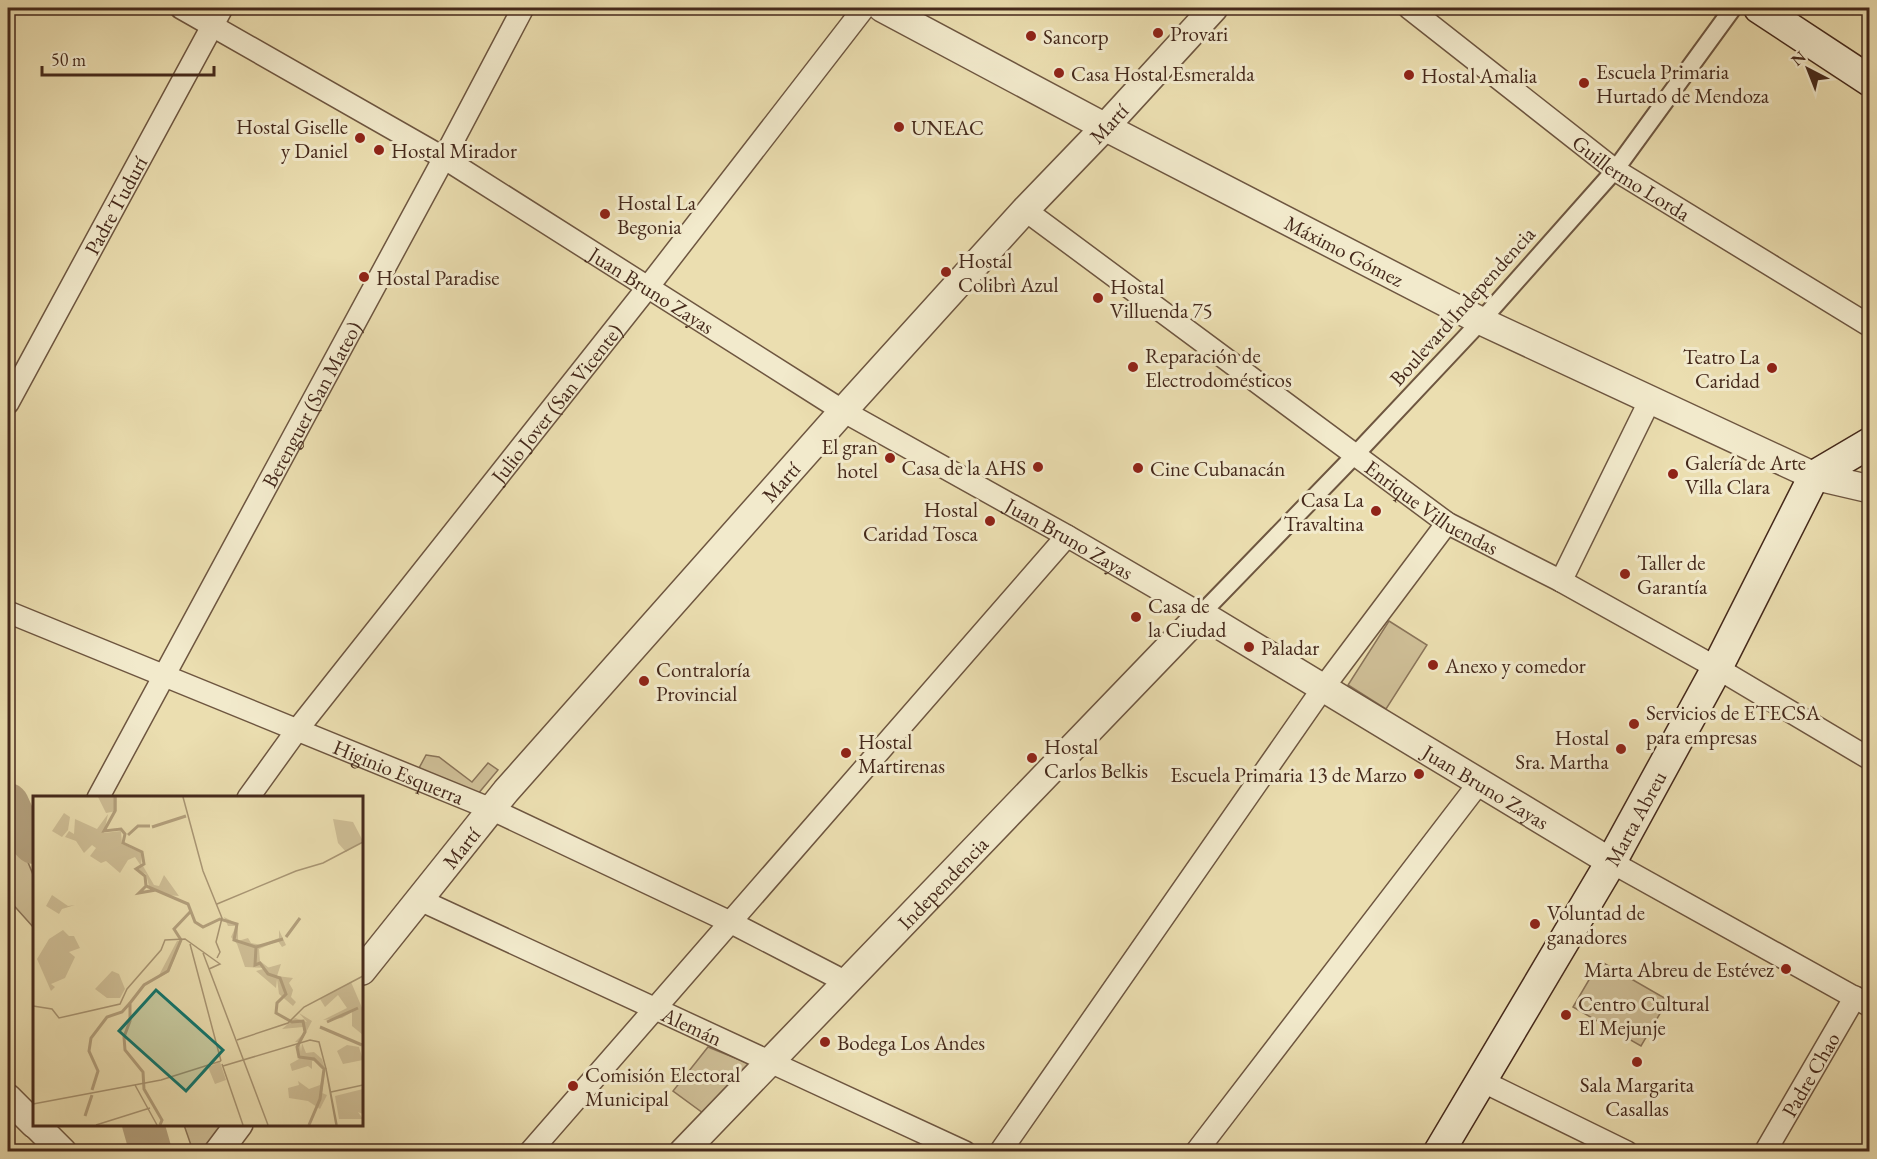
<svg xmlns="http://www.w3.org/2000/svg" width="1877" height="1159" viewBox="0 0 1877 1159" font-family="'EB Garamond',serif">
  <rect width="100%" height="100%" fill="#ebdeb0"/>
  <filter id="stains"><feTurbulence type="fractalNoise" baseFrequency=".00333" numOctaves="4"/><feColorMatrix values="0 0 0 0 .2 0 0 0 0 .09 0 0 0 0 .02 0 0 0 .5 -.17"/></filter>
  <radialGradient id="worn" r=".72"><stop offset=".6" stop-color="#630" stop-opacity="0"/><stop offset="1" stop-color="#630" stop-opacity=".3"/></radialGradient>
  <g fill="#cfbf97" stroke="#8a7459" stroke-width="1.5">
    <polygon points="1389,621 1427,645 1386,709 1348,685"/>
    <polygon points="426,755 439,757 472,782 488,763 498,770 477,795 418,770"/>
    <polygon points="8,833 25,855 34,877 34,928 8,899"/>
    <polygon points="1600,961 1668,1000 1641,1046 1573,1007"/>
    <polygon points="708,1047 750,1064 703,1113 673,1091"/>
    <polygon points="184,1125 223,1125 202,1152 193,1151"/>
  </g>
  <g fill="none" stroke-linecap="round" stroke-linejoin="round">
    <g stroke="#b3a07d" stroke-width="42">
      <polyline points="8,804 18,826 34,843"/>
      <polyline points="143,1124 151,1152"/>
    </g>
    <defs>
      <polyline id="pedestrian" points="1201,614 1355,455 1481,321 1615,170 1733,8"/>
      <g id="minor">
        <path id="s1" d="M181,8L444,158L843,411L1067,536L1201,614"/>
        <path id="s2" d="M1409,8L1615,170L1870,326"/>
        <path id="s3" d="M1025,210L1447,523L1561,581L1717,668L1870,759"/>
        <path id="s4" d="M8,403L222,8"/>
        <polyline points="1561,581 1650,400"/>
        <path id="s5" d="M8,612L491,809L730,922L846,982"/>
        <path id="s6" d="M98,798L444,158L523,8"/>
        <path id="s7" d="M248,798L297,730L648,287L864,8"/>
        <polyline points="1611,862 1870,1006"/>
        <path id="s8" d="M418,899L965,1152"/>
        <polyline points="1482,1081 1627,1152"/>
        <polyline points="530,1152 1067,536"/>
        <polyline points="1000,1152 1323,688 1447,523"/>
        <polyline points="1196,1152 1479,783"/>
        <path id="s9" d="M1765,1152L1855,997"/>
      </g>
      <g id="tertiary">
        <path id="s10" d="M882,8L1105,127L1481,321L1814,476L1870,489"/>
        <path id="s11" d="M362,971L506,791L843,411L1025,210L1105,127L1214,8"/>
        <polyline points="8,1098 34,1124"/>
        <polyline points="35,1124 63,1152"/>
        <polyline points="218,1152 239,1124"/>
        <path id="s12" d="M683,1152L1201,614L1611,862"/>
      </g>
      <g id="secondary">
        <polyline points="1759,8 1870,81"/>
        <path id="s13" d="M1439,1152L1611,862L1717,668L1814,476L1870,443"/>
      </g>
    </defs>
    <use href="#pedestrian" stroke="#6e5640" stroke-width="20"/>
    <use href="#minor" stroke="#6e5640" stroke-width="24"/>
    <use href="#tertiary" stroke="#6e5640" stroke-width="30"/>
    <use href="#secondary" stroke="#45291b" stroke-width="33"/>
    <use href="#pedestrian" stroke="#f2eacc" stroke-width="16"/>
    <use href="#minor" stroke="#f2eacc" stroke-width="21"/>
    <use href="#tertiary" stroke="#f2eacc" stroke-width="27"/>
    <use href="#secondary" stroke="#f2eacc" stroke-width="30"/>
  </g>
  <g fill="#8f2418" stroke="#f2eacc" stroke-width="2">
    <circle cx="1158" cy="33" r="6"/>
    <circle cx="1031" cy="36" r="6"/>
    <circle cx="1059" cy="73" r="6"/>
    <circle cx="1409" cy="75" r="6"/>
    <circle cx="1584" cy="83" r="6"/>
    <circle cx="899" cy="127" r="6"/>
    <circle cx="360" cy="138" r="6"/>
    <circle cx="379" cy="150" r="6"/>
    <circle cx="605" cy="214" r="6"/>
    <circle cx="946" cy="272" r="6"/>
    <circle cx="364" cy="277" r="6"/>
    <circle cx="1098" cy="298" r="6"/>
    <circle cx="1133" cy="367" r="6"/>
    <circle cx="1772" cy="368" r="6"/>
    <circle cx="890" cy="458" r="6"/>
    <circle cx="1038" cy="467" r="6"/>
    <circle cx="1138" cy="468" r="6"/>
    <circle cx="1673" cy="474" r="6"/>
    <circle cx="1376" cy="511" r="6"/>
    <circle cx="990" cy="521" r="6"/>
    <circle cx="1625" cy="574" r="6"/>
    <circle cx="1136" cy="617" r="6"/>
    <circle cx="1249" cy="647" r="6"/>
    <circle cx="1433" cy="665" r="6"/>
    <circle cx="644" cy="681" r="6"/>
    <circle cx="1634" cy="724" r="6"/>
    <circle cx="1621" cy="749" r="6"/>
    <circle cx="846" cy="753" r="6"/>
    <circle cx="1032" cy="758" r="6"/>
    <circle cx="1419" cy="774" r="6"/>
    <circle cx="1535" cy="924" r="6"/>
    <circle cx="1786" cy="969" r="6"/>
    <circle cx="1566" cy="1015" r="6"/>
    <circle cx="825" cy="1042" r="6"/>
    <circle cx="1637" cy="1062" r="6"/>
    <circle cx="573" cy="1086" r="6"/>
  </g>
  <g text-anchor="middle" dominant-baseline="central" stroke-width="6" stroke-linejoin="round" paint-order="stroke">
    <g font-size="21" fill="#45291b" stroke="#f2eacc" text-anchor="start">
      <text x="1170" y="33">Provari</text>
      <text x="1043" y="36">Sancorp</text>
      <text x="1596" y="71">Escuela Primaria<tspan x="1596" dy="24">Hurtado de Mendoza</tspan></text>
      <text x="1071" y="73">Casa Hostal Esmeralda</text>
      <text x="1421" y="75">Hostal Amalia</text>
      <text x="348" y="126" text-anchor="end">Hostal Giselle<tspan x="348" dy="24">y Daniel</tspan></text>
      <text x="911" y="127">UNEAC</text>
      <text x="391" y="150">Hostal Mirador</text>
      <text x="617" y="202">Hostal La<tspan x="617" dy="24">Begonia</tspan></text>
      <text x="958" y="260">Hostal<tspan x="958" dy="24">Colibrì Azul</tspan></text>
      <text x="376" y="277">Hostal Paradise</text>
      <text x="1110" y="286">Hostal<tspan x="1110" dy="24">Villuenda 75</tspan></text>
      <text x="1145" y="355">Reparación de<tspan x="1145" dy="24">Electrodomésticos</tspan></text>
      <text x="1760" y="356" text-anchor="end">Teatro La<tspan x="1760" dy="24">Caridad</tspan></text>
      <text x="878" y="446" text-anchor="end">El gran<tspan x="878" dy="24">hotel</tspan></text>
      <text x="1685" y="462">Galería de Arte<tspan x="1685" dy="24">Villa Clara</tspan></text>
      <text x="1026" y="467" text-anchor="end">Casa de la AHS</text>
      <text x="1150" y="468">Cine Cubanacán</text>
      <text x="1364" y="499" text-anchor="end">Casa La<tspan x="1364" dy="24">Travaltina</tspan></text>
      <text x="978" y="509" text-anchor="end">Hostal<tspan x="978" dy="24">Caridad Tosca</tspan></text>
      <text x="1637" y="562">Taller de<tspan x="1637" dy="24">Garantía</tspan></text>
      <text x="1148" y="605">Casa de<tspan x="1148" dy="24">la Ciudad</tspan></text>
      <text x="1261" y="647">Paladar</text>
      <text x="1445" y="665">Anexo y comedor</text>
      <text x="656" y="669">Contraloría<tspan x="656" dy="24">Provincial</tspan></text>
      <text x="1646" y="712">Servicios de ETECSA<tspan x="1646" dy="24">para empresas</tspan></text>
      <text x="1609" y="737" text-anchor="end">Hostal<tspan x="1609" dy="24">Sra. Martha</tspan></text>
      <text x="858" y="741">Hostal<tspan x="858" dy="24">Martirenas</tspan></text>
      <text x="1044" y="746">Hostal<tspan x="1044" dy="24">Carlos Belkis</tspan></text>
      <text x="1407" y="774" text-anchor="end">Escuela Primaria 13 de Marzo</text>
      <text x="1547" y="912">Voluntad de<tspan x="1547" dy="24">ganadores</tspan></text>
      <text x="1774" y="969" text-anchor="end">Marta Abreu de Estévez</text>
      <text x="1578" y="1003">Centro Cultural<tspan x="1578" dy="24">El Mejunje</tspan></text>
      <text x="837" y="1042">Bodega Los Andes</text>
      <text x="585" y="1074">Comisión Electoral<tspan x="585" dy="24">Municipal</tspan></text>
      <text x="1637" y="1084" text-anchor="middle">Sala Margarita<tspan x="1637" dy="24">Casallas</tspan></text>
    </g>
    <g font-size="21" fill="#45291b" stroke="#f2eacc">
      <text stroke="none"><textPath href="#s11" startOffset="1130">Martí</textPath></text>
      <text stroke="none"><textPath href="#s2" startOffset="280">Guillermo Lorda</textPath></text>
      <text stroke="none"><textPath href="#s4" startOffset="225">Padre Tudurí</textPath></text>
      <text stroke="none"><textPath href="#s10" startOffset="522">Máximo Gómez</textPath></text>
      <text stroke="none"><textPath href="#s1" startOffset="549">Juan Bruno Zayas</textPath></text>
      <text transform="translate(1462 306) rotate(-48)">Boulevard Independencia</text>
      <text stroke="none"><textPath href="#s6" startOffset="448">Berenguer (San Mateo)</textPath></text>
      <text stroke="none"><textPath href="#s7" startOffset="501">Julio Jover (San Vicente)</textPath></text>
      <text stroke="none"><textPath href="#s11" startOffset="644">Martí</textPath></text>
      <text stroke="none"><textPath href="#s3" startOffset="504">Enrique Villuendas</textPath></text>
      <text stroke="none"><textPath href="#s1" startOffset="1035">Juan Bruno Zayas</textPath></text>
      <text stroke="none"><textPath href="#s5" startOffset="422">Higinio Esquerra</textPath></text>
      <text stroke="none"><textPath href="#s12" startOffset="1080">Juan Bruno Zayas</textPath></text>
      <text stroke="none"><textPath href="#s13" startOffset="387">Marta Abreu</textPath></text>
      <text stroke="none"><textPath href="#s11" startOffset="158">Martí</textPath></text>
      <text stroke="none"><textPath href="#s12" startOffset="374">Independencia</textPath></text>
      <text stroke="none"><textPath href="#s8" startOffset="302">Alemán</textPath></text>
      <text stroke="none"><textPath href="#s9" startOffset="90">Padre Chao</textPath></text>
    </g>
  </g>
  <g transform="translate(33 796)">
    <rect width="330" height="330" fill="#ebdeb0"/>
    <path d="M65,1H84V15L73,17ZM31,17L37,21L35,34L29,41L19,35ZM75,18L71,37L88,35L89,48L109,57L108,70L102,61L95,64L87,77L73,65L68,67L57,60L63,52L59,49L51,57L43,45L32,41L36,35L41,38L42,23L64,33ZM300,23L320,26L330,45L313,56L305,47ZM110,70L121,89L126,90L131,79L146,100L133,99L116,90L113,78L104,74ZM19,99L35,110L42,109L29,113L26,118L13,110ZM191,121L205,128V145L215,142L218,147L228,149L246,142V134L253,149L249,151L245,145L226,153L227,165L236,172L212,171L204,148L198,141L203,130H195ZM30,134L36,140H41L47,152L36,156L42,161L32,182L18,188L22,191L18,195L4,163L16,143ZM149,144L136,176L124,183L144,145ZM248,168L244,180L260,182L256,187L260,194L258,201L263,206L260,210L246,198L244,183L243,192L223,175ZM79,175L86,178L92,193L87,202H74L62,193ZM318,186L330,214V239L319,230V216L309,222L290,224L314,212L305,199L292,211L287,203ZM266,217L279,225L268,246H262L271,237L270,231L249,233L262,222L274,226ZM269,247L273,257L281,256L289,263L292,273L283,265H279V273L275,270L259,275L257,268L266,263L264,249L267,248L268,256ZM314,249L326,251L330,264L310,268L304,255ZM187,266L193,284L182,288L175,271ZM292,275L289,297L294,299L287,313L275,305L256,302L255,292L266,289L265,285L276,293L287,289ZM330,293V318L325,316L330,323H306L302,300Z" fill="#cfbf97"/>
    <path fill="none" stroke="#b3a07d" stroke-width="3" d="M82,1V15L71,35L88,33L92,38L90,47L109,56L111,68L103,73L112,80L113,90L155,108L162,126L170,131L187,123L204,128L201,144L223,151L222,169L227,167L235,178L247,182L253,198L244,207L243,217L259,226L270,225L272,236L264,251L266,261L281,263L291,273L287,303L276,329M119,31L153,20M95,39L105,30H117M113,90L106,97L123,94M253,141L267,122M223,151L250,143M294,226L325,212M287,231L329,249M59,294L65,275L56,255L58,242L74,221L89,216L97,207M52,320L59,299M127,329L129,324L111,293L110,276L92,254L91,241L97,225V207L111,189L135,175L148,144L141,133L158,115"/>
    <path fill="none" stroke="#a99674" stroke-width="1.5" d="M150,1L170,75L189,122L183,146L187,156L184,162M184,108L263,75L290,67L330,46M157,148L188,265M170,157L235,329M0,210L19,213L26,222L87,208L94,193L128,154L132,144L152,143L187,168L176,173M204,244L255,227L271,211L330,180M189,268L210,329M190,270L277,244L286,246L293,273M102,289L124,329M298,296L330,289M0,308L128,284L188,265M63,329L117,312M303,329L293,273L304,329"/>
    <path fill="#0f766e" fill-opacity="0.15" stroke="#0f766e" stroke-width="3" d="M123,194L190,254L153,295L86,235Z"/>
    <rect width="330" height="330" fill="none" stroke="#45291b" stroke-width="3"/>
  </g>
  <rect width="1877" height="1159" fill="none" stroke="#ebdeb0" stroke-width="30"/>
  <rect x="9" y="9" width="1859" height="1141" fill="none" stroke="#45291b" stroke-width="3"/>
  <rect x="15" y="15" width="1847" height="1129" fill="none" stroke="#45291b" stroke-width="1.5"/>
  <g transform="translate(1808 69) rotate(318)" stroke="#f2eacc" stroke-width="4.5" paint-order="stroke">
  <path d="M0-4.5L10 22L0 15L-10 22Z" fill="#45291b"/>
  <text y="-9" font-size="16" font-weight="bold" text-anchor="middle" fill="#45291b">N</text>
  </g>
  <path d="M42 66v9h172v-9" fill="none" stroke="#45291b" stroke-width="3"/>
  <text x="51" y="66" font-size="18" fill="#45291b" stroke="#f2eacc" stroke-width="4.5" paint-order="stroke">50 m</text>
  <rect width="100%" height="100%" filter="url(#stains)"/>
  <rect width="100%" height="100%" fill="url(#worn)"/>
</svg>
